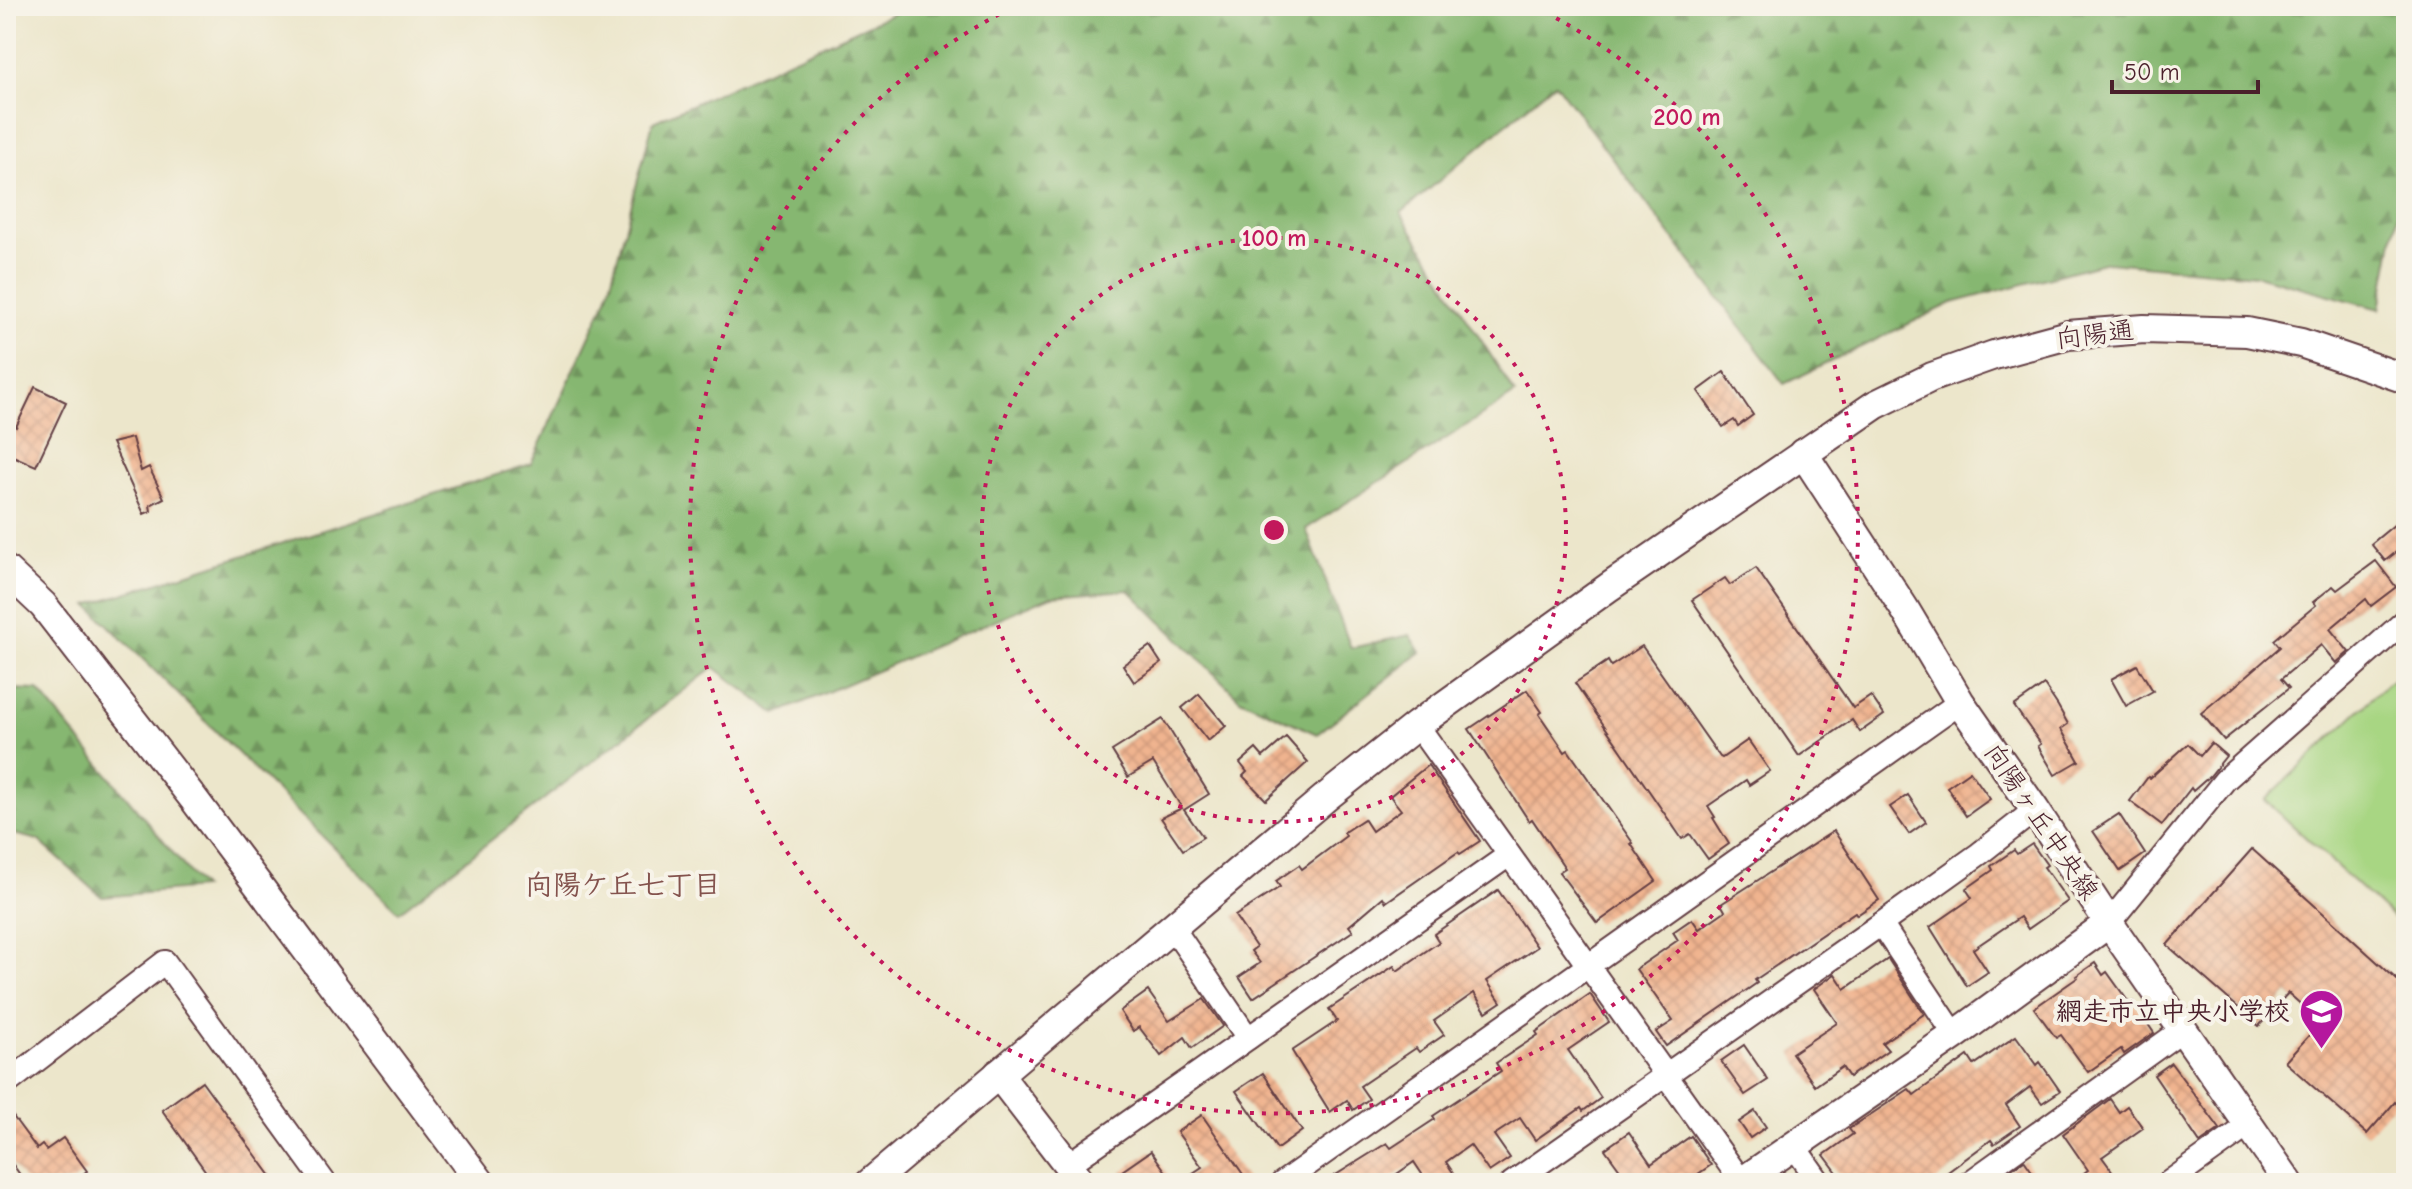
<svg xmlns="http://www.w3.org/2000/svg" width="2412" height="1189" viewBox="0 0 2412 1189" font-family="'Comic Neue','Klee One',sans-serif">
  <defs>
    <pattern id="forest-firs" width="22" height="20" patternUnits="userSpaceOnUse" patternTransform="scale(2)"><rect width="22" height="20" fill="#86b771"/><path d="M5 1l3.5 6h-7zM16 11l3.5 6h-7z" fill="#70945d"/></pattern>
    <pattern id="building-cross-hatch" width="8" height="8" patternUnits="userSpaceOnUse" patternTransform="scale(2)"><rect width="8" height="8" fill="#f0b48f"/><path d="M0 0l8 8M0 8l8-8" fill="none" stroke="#cf9a7c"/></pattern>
  </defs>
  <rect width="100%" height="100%" fill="#f7f3e8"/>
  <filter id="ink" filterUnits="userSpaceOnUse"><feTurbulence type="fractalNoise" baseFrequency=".0125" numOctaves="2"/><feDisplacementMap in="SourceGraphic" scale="16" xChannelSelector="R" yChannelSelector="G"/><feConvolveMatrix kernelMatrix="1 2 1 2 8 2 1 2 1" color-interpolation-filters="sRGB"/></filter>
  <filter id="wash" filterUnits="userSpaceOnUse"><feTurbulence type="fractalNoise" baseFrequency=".006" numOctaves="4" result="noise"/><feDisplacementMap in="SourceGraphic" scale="32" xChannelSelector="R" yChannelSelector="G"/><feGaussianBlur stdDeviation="1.8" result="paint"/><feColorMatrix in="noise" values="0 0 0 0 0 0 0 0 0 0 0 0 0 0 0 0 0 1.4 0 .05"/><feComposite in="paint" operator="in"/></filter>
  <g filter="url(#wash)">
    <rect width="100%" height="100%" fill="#ece6cb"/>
    <g fill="url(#forest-firs)" stroke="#686b4e" stroke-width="2">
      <polygon points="909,6 2406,6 2406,171 2380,309 2257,275 2107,262 1952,303 1784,384 1555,83 1401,213 1515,394 1306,529 1351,648 1410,635 1421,652 1317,734 1240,699 1129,590 1051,596 776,714 714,667 399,912 88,605 531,464 607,298 653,122"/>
      <polygon points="6,689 38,690 202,888 102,897 38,840 6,832"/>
    </g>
    <polygon fill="#a8d683" stroke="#797a57" stroke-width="2" points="2406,679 2406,930 2265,800 2389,682"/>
    <g id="blocks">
      <g fill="url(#building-cross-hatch)">
        <polygon points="1724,372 1753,415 1738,426 1734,420 1723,427 1698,391"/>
        <polygon points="35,387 66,402 36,466 6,453 6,435 11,424 16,427"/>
        <polygon points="132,438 141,471 149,467 164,498 150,505 151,511 144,514 112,443"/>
        <polygon points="2400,520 2406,528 2406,544 2385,561 2371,544"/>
        <polygon points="2376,561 2396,587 2371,606 2366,599 2330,629 2349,652 2336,663 2321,645 2281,679 2289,688 2224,740 2201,713 2225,693 2226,694 2280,647 2274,640 2316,605 2313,602 2333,586 2337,590"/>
        <polygon points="1756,568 1853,708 1871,696 1884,715 1860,732 1852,720 1799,756 1692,600 1725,578 1730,585"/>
        <polygon points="1150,646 1161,663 1134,682 1123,665"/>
        <polygon points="1642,646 1720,757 1722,758 1748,740 1770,771 1749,785 1746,780 1708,806 1715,817 1713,818 1729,844 1708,859 1690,834 1682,839 1575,683 1608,661 1611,666"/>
        <polygon points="2137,665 2153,691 2126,706 2111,679"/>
        <polygon points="2044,685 2058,706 2068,724 2061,729 2079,761 2055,775 2038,746 2041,744 2014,706"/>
        <polygon points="1527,690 1542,712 1539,714 1565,752 1568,750 1633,843 1631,844 1656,881 1597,923 1559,872 1565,868 1532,819 1529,821 1469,729"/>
        <polygon points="1199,694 1226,726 1208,741 1182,708"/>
        <polygon points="1163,719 1209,794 1184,810 1203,837 1183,850 1161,818 1182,808 1153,762 1128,777 1112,751"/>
        <polygon points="1286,737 1308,762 1266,800 1243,776 1247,772 1240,763 1256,749 1263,757"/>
        <polygon points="2211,743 2226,756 2210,776 2193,791 2191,788 2162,825 2130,801 2148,777 2150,778 2188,744 2200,756"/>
        <polygon points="1428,765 1480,841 1460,854 1458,852 1386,902 1383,897 1349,926 1353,931 1253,998 1239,977 1260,963 1251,951 1256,947 1235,916 1280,887 1276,881 1299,865 1302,869 1346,836 1344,832 1364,819 1372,831 1401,810 1390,796"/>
        <polygon points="1970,771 1990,799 1966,816 1947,787"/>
        <polygon points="1908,795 1926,822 1909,834 1890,807"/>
        <polygon points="2119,814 2145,854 2120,871 2093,831"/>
        <polygon points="1834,831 1879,900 1857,915 1855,912 1755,980 1757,983 1666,1046 1656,1032 1673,1021 1636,969 1678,940 1673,932 1692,919 1699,929 1725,911 1721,904"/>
        <polygon points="2032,844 2047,865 2044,867 2068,901 2028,929 2020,917 1973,949 1988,972 1967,986 1930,927 1972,898 1966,889 1993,870 1991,866 2014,850 2017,854"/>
        <polygon points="2252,849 2406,988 2406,1112 2395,1102 2367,1134 2285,1062 2321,1022 2288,993 2259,1026 2167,945"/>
        <polygon points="1498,890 1537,947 1487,981 1501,1002 1486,1012 1474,993 1434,1021 1444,1035 1419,1052 1416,1048 1360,1086 1369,1099 1353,1110 1347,1100 1330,1112 1292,1051 1337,1021 1329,1009 1394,966 1397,971 1439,942 1434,934"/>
        <polygon points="1888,959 1924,1014 1882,1043 1888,1050 1849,1077 1842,1067 1815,1086 1792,1053 1837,1023 1814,989 1835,974 1845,989"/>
        <polygon points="2095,963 2103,975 2107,972 2130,1004 2133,1002 2154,1033 2124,1054 2121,1049 2088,1072 2061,1035 2056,1038 2034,1008 2077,978 2076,976"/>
        <polygon points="1148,991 1169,1021 1204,999 1223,1026 1192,1048 1185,1037 1161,1056 1139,1027 1133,1031 1120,1011"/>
        <polygon points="1590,994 1609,1022 1568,1050 1601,1098 1583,1111 1581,1108 1535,1140 1520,1118 1494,1135 1510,1158 1489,1172 1470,1145 1446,1162 1460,1183 1428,1183 1414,1162 1384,1183 1323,1183 1387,1143 1391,1148 1435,1119 1433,1116 1501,1071 1496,1063 1538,1035 1536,1032"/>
        <polygon points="2016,1036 2037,1065 2040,1062 2060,1091 2042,1103 2030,1087 2006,1105 2020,1126 1994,1144 1991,1140 1933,1183 1845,1183 1824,1155 1853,1134 1849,1129 1909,1089 1914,1095 1968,1056 1974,1065"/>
        <polygon points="1744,1045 1768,1080 1745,1095 1721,1061"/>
        <polygon points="2171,1063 2220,1129 2200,1143 2154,1075"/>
        <polygon points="1263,1073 1302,1131 1277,1149 1236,1091"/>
        <polygon points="202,1081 276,1183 214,1183 162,1110"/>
        <polygon points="2110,1099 2119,1112 2127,1106 2143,1128 2102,1157 2121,1183 2070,1183 2088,1170 2063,1134"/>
        <polygon points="6,1107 37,1149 42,1145 46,1150 63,1138 87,1171 71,1183 26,1183 6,1155"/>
        <polygon points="1755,1111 1766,1127 1750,1138 1739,1122"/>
        <polygon points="1202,1115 1227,1151 1249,1183 1178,1183 1202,1167 1177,1132"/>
        <polygon points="1629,1132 1651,1164 1691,1136 1711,1165 1685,1183 1633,1183 1629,1176 1626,1178 1605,1149"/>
        <polygon points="1151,1151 1174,1183 1130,1183 1122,1171"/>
        <polygon points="2024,1160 2040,1183 1993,1183"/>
      </g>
    </g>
  </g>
  <g filter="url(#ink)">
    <use href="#blocks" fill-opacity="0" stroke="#623d43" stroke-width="2"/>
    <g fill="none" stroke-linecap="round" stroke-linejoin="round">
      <defs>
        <g id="minor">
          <polyline points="1417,725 1742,1182"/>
          <polyline points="2109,923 2225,780 2406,620"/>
          <polyline points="1881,924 1955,1035"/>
          <polyline points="1173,928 1248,1038"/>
          <polyline points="6,1084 165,962 325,1183"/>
          <polyline points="1794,1146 1820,1183"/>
          <polyline points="1069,1164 1509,855"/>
          <polyline points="1282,1183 1960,702"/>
          <polyline points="1512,1183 1881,924 1979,854 2035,810"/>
          <polyline points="1969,1183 2182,1030"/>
          <polyline points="2168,1183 2249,1125"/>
        </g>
        <g id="tertiary">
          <polyline points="1803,453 1904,608 1960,702 2035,810 2109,923 2289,1183"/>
          <polyline points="6,570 43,605 193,798 481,1183"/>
          <polyline points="998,1074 1082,1183"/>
          <polyline points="870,1183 1325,798 1417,725 1609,587 1875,405 1932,377 1994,355 2068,335 2144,329 2247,332 2301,343 2406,379"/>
          <polyline points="1740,1183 1955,1035 2109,923"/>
        </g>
      </defs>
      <use href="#minor" stroke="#623d43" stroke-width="26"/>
      <use href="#tertiary" stroke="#623d43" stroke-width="32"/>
      <use href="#minor" stroke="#fff" stroke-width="22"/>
      <use href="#tertiary" stroke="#fff" stroke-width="28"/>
    </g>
  </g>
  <g fill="none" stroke="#c2185b" stroke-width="4" stroke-dasharray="4 8">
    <circle cx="1274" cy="530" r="292"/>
    <path d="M1535 7A584 584 0 1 1 1013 7"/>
  </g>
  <defs>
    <symbol id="school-pin" viewBox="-11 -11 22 30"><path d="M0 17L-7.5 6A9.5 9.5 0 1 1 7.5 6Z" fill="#b5179e" stroke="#f7f3e8"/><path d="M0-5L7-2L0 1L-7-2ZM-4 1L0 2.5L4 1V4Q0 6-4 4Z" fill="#fff"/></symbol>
  </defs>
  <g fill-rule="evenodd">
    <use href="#school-pin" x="2296" y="986" width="51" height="69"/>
  </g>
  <g text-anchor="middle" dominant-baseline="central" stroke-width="8" stroke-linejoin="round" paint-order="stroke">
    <g font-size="26" fill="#4a1f2b" stroke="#f7f3e8">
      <text transform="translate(2095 335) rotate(-7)">向陽通</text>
      <text transform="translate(2041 822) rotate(56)">向陽ヶ丘中央線</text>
    </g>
    <g font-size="26" font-weight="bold" fill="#4a1f2b" stroke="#f7f3e8" text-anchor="end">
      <text x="2290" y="1012">網走市立中央小学校</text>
    </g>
    <g font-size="28" font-weight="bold" fill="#84534e" stroke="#f7f3e8">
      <text x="623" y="885">向陽ケ丘七丁目</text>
    </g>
  </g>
  <circle cx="1274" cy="530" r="12" fill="#c2185b" stroke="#f7f3e8" stroke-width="4"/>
  <g font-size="24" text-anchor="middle" font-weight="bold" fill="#c2185b" stroke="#f7f3e8" stroke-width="8" stroke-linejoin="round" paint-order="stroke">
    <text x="1687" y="125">200 m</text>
    <text x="1274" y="246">100 m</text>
  </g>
  <rect width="2412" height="1189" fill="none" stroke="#f7f3e8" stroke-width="32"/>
  <path d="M2112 80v12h146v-12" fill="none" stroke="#4a1f2b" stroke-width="4"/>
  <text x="2124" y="80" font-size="24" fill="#4a1f2b" stroke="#f7f3e8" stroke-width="6" paint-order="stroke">50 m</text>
</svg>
